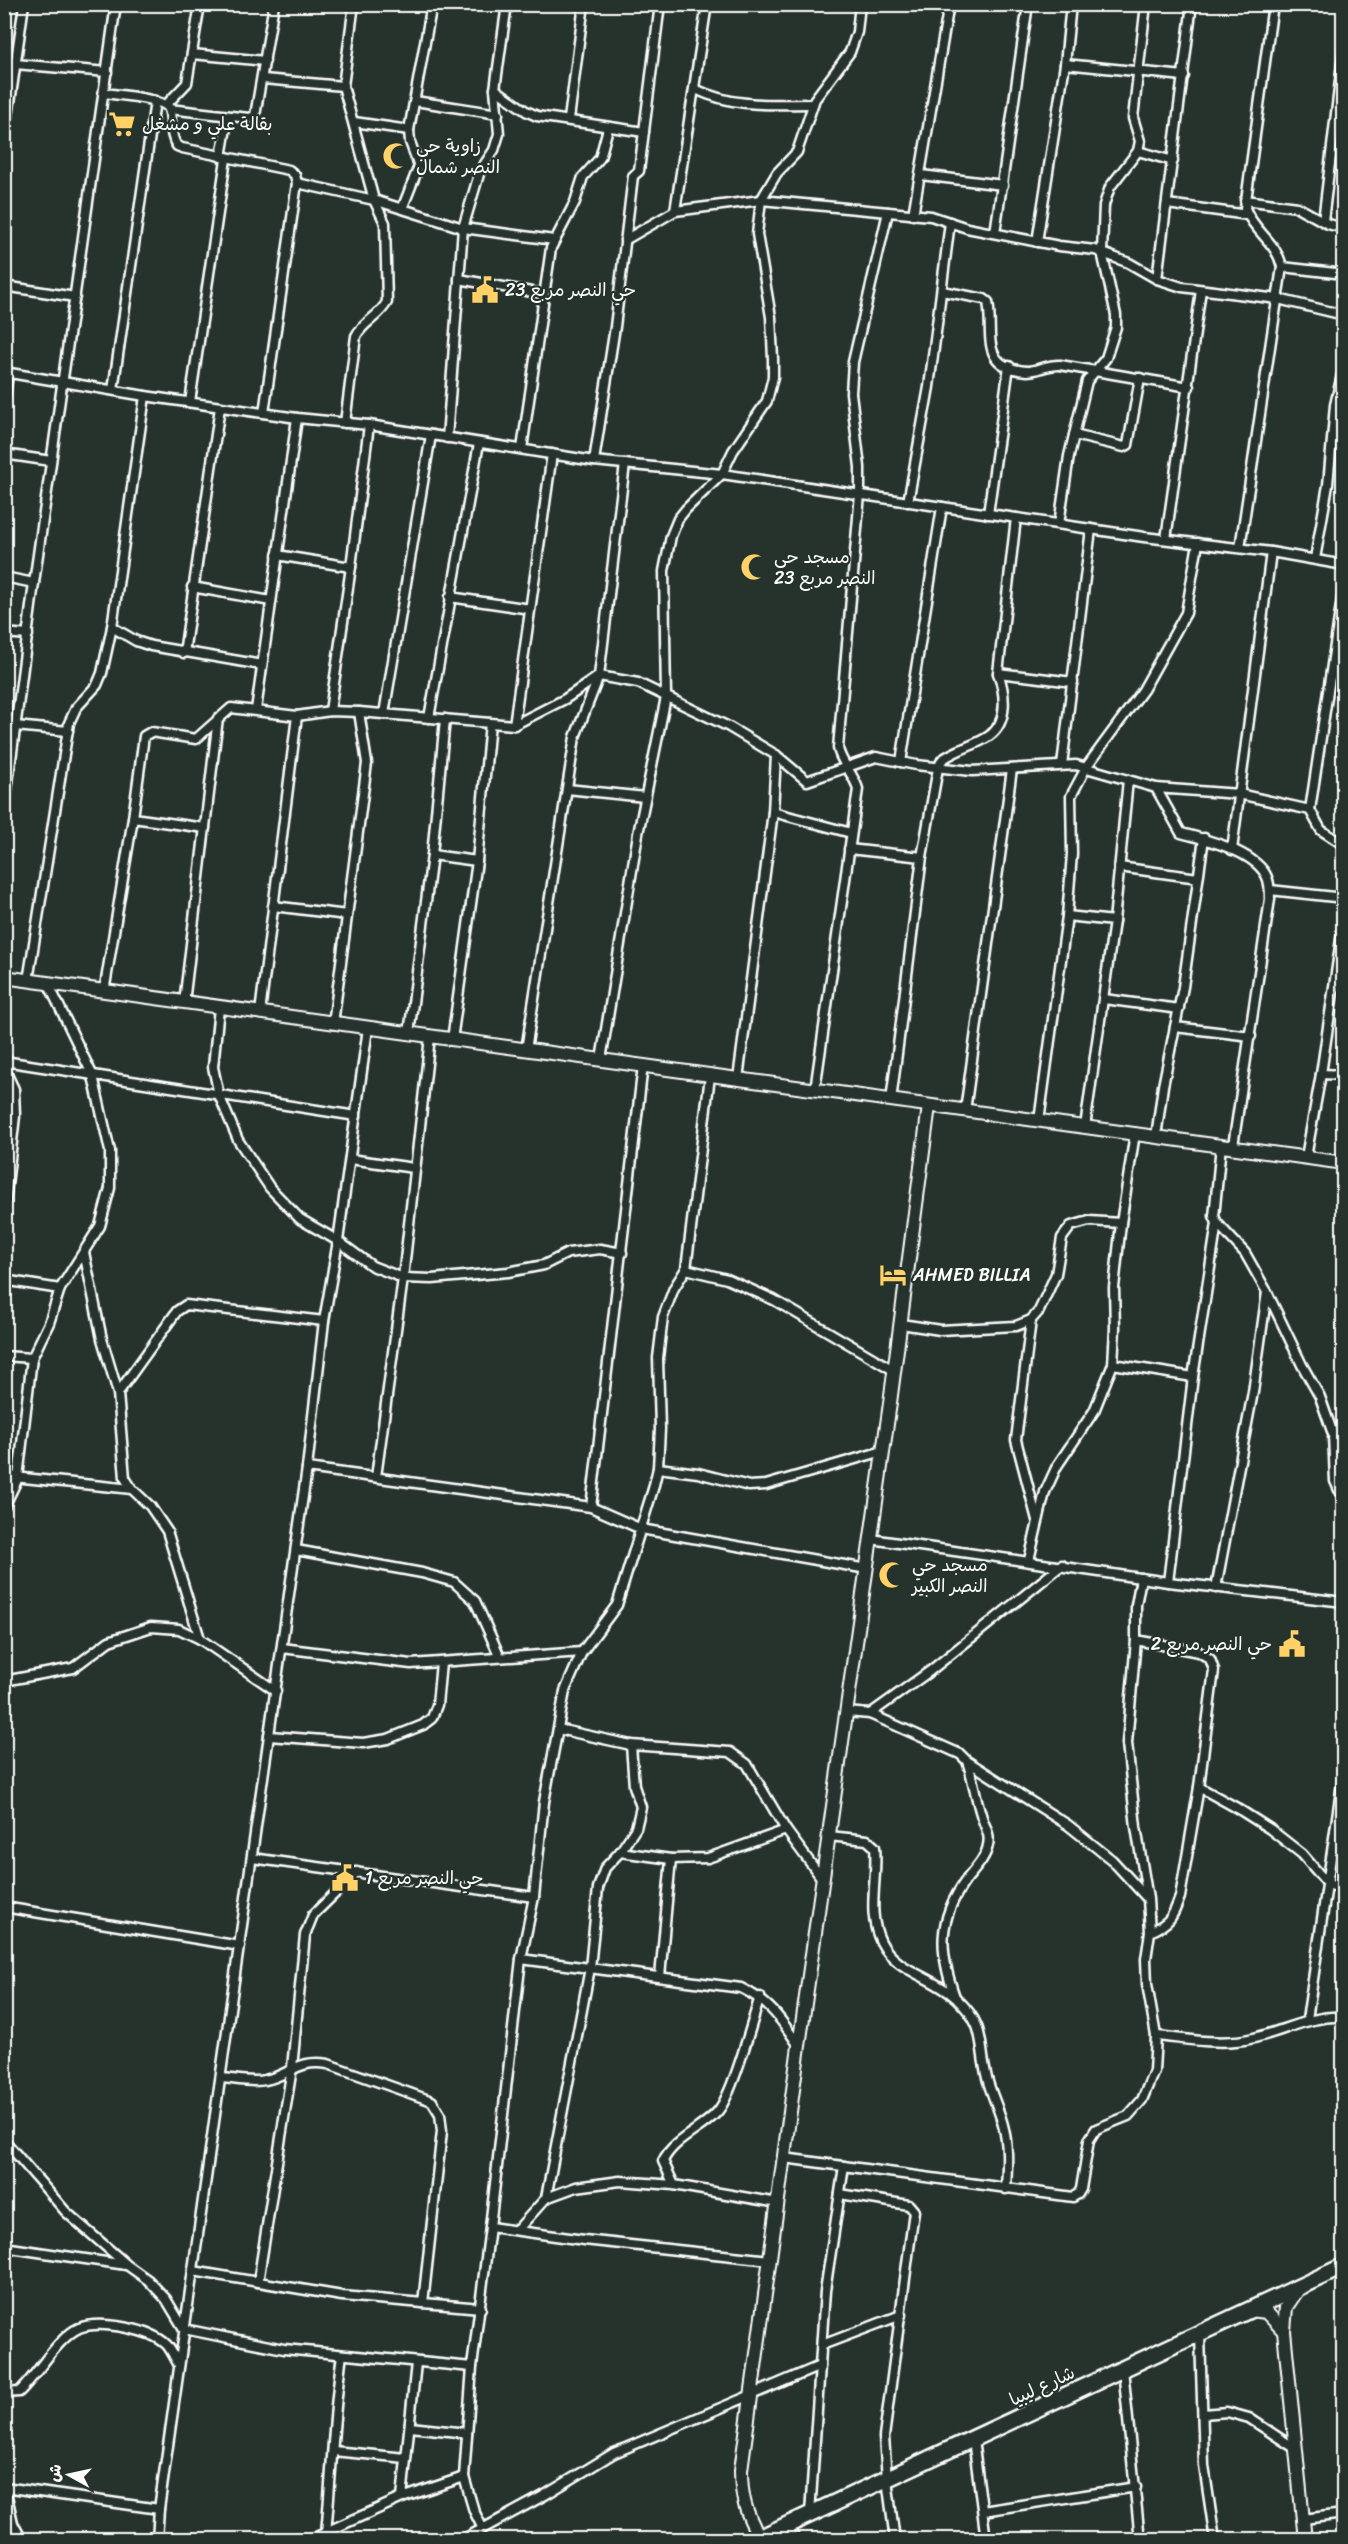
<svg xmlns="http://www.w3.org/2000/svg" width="1348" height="2544" viewBox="0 0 1348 2544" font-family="Sriracha,'Playpen Sans Arabic',sans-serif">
  <rect width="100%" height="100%" fill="#26332d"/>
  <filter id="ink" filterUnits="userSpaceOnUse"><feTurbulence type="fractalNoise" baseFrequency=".0167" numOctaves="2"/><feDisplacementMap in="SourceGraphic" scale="12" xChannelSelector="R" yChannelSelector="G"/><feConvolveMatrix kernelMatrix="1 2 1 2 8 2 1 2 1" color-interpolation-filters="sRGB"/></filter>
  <g filter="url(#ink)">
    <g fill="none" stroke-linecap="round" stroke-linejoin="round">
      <defs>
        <g id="street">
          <polyline points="192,54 265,61"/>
          <polyline points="4,63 107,72"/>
          <polyline points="1065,64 1184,76"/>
          <polyline points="263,79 343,86"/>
          <polyline points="495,89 526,111 537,116 644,132"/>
          <path d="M695,89C735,108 770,104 813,104"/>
          <path d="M104,93C117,95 164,98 169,109C173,121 169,135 177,146L182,148L289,170L295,175L297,183L374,200L463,228L554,240"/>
          <polyline points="415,101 498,114"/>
          <polyline points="166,105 187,83 200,4"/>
          <polyline points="169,109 249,118 255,116 274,4"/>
          <polyline points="569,119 584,4"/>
          <polyline points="354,122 409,130"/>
          <polyline points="4,145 24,4"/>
          <polyline points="1138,151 1173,161"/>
          <polyline points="221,157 228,116"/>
          <polyline points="921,175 1003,185"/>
          <polyline points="1245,200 1297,207 1328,224 1344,228"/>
          <polyline points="1167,204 1248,215"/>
          <polyline points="402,209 419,166 410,142 409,130 432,4"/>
          <polyline points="675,211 707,4"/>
          <polyline points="913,215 949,4"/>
          <polyline points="1323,221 1344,47"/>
          <polyline points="995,233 1028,4"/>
          <polyline points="625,240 675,211 761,200 931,216 967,228 1059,246 1095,250 1129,263 1157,279 1182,287 1278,299 1344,315"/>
          <polyline points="1037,242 1065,64 1071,4"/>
          <polyline points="1282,267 1344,274"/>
          <polyline points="459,279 543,294"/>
          <polyline points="1157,279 1192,4"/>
          <polyline points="4,286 75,297"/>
          <path d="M942,291L984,299L988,302C994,332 978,368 1027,371C1038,371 1048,364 1060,365L1189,387"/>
          <polyline points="4,372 145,396 297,418 369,425 594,461 722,474 1144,537 1271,552 1344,565"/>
          <polyline points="113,390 155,101"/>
          <polyline points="190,402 226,159"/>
          <polyline points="4,405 8,373"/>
          <polyline points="264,413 297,183"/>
          <path d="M345,423L356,336C363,322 379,317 387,302L385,223L374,200L343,86L354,4"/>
          <polyline points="1074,435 1124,447 1128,445 1140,378"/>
          <polyline points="447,438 463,228 480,171 494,150 499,134 495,89 507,4"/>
          <polyline points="522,449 551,248 575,202 583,177 600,158 608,128"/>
          <polyline points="4,454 51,461"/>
          <polyline points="594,461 615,327 633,176 639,171 660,4"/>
          <polyline points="908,502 929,387 950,222"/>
          <polyline points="988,514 1009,366"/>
          <polyline points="1059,524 1069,456 1087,381 1106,358 1116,327 1116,315 1102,252 1104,205 1110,187 1138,151 1140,141 1133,118 1146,4"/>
          <polyline points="1166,539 1201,290"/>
          <path d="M1240,548L1282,267C1277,242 1253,231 1245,208L1273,4"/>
          <polyline points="277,555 351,567"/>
          <polyline points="1315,559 1328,485 1335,405 1344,366"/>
          <polyline points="4,577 34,583"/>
          <polyline points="192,587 271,601"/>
          <polyline points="450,597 530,609"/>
          <polyline points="112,627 136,641 151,646 262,665"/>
          <polyline points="4,633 28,635"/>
          <polyline points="184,653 220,407"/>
          <polyline points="998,673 1073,682"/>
          <polyline points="1331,674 1344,676"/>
          <polyline points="256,710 297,418"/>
          <polyline points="330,711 351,567 369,425"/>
          <polyline points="384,714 431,435"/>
          <polyline points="429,718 479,443"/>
          <polyline points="514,725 552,454"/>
          <polyline points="15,726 68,731"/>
          <polyline points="901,762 942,507"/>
          <polyline points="1062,765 1091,529"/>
          <path d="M1156,788L1181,833C1205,839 1253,851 1266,875C1270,882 1270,891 1270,899L1233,1146"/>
          <polyline points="567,789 645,797"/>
          <polyline points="1310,810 1344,585"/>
          <polyline points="773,812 851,833"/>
          <polyline points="4,814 34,583 116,4"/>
          <polyline points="133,818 205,828"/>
          <polyline points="849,849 922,857 891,1101"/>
          <polyline points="1232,850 1271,552"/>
          <polyline points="432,855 477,861 452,1040"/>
          <path d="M922,857L938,768L942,760C956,749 975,746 989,736C1009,722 1005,692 998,673L1016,518"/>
          <polyline points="477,861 490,723"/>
          <polyline points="1119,867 1198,878"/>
          <polyline points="1270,890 1344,898"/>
          <polyline points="273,906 347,915"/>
          <polyline points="1067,916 1114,921 1085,1127"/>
          <polyline points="1114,921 1128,780"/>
          <polyline points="28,981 69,723 76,708 97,685 102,673 112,627 145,396"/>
          <polyline points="104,992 133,818 144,736 151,732 196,739 231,708 297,716 330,711 359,712 514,725 565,699 599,676 638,683 729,727 776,755 807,781 876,757 916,765 972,771 1076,765 1156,788 1239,794 1310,810 1321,830 1344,845"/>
          <polyline points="1104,999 1179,1009"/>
          <polyline points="184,1003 218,718"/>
          <polyline points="219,1008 213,1067 219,1095 238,1140 270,1188 300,1219 338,1241 372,1266 403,1278 432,1279 508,1272 544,1265 568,1253 600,1249 622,1253"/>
          <polyline points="260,1013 297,716"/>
          <polyline points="333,1024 367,763 359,712"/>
          <polyline points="1175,1027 1251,1036"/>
          <polyline points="409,1034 432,855 445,719"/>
          <polyline points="526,1050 575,737 599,676 625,464"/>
          <polyline points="601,1060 638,834 666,697 664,571 671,536 678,519 686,509 722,474 733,451 767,401 773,377 773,359 771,317 757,234 761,200 777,173 797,152 815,99 850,52 857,32 860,4"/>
          <polyline points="4,1061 356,1116"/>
          <polyline points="4,1068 14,1089 15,1116 4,1211"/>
          <polyline points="1321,1074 1344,1075"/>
          <polyline points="710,1076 686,1269 674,1288 663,1317 658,1358 660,1429 658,1468 653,1489 617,1605 582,1652 565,1691 544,1802 534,1897 521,1959 490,2227 584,2240 770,2260"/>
          <polyline points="738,1079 773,812 776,755"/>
          <path d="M815,1090L858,789C854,774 840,762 838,748L860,494V467L851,393L853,362L888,212"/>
          <polyline points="965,1111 1012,769"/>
          <polyline points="1039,1121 1067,916 1072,854 1071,796 1087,766 1143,690 1186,613 1198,543"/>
          <polyline points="1156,1137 1163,1086 1183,987 1204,838"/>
          <polyline points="1306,1157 1321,1074 1344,919"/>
          <polyline points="350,1159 414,1168"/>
          <polyline points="1217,1223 1245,1253 1267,1292 1302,1365 1320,1397 1333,1434 1335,1481 1344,1501"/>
          <polyline points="84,1252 102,1339 118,1393 125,1478 132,1489 150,1506 167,1531 200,1639"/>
          <polyline points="686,1269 727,1279 774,1300 895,1371"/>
          <polyline points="4,1276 10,1281 60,1289"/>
          <polyline points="1031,1320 1016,1440 1037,1520"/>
          <polyline points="901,1324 940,1330 1016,1326 1031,1320 1039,1311 1056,1274 1062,1238 1071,1226 1089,1221 1121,1223"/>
          <polyline points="4,1356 32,1358"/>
          <polyline points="1113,1364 1193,1377"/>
          <polyline points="118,1393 177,1311 186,1305 324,1321"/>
          <polyline points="307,1468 591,1507 641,1529 867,1569"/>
          <polyline points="658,1468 698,1473 749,1486 766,1485 883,1451"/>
          <polyline points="4,1476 132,1489"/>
          <polyline points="376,1477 403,1278 430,1037"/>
          <polyline points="4,1507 18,1478 32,1358 49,1323 60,1289 100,1226 110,1188 110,1151 93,1076 48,983"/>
          <polyline points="591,1507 643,1065"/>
          <polyline points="871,1539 1168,1582 1344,1602"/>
          <polyline points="296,1550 422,1573 454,1582 475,1601 500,1657"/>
          <polyline points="1029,1560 1045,1492 1057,1466 1094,1411 1113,1364 1115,1328 1114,1288 1121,1223 1135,1133"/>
          <polyline points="1168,1582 1193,1377 1217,1223 1214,1216 1215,1207 1221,1145"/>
          <polyline points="1216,1588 1253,1392 1267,1292"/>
          <path d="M1136,1640L1199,1652L1210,1659L1214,1670L1199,1787L1180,1897C1173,1917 1170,1923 1150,1932"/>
          <polyline points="282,1648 411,1664 582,1652"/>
          <polyline points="4,1681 73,1668 109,1641 151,1627 179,1629 200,1639 276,1691"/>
          <polyline points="846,1712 870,1714 960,1754 967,1761 1068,1825 1112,1860 1147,1898"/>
          <polyline points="870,1714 930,1671 1062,1565"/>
          <polyline points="558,1729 631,1745 730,1752 747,1764 786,1830 823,1880"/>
          <polyline points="269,1736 363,1743 388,1739 423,1725 432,1718 437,1705 441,1663"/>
          <polyline points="1199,1787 1237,1808 1270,1829 1302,1854 1327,1883 1344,1891"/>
          <path d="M829,1836L867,1840L875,1847C878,1879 866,1913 881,1942C896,1972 935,1977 957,1999C987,2027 978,2043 987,2078C991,2094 999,2109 1003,2125C1009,2147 1007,2167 1006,2189"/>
          <polyline points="620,1852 671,1859 708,1858 786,1830"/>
          <polyline points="252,1858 534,1897"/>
          <polyline points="4,1907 240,1946"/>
          <path d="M521,1959L741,1988C770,2002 781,2019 799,2046"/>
          <polyline points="660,1977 671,1859"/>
          <path d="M955,1997C939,1952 937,1920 966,1880C974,1870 986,1858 988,1845C990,1836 987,1831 984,1823C976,1803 974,1781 967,1761"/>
          <polyline points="1307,2020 1344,1770"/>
          <path d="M1156,2036C1188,2039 1222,2046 1254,2038C1284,2031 1311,2015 1344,2017"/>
          <path d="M222,2078C235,2079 252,2083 265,2080C291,2075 297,2059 328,2064L432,2101L440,2114L442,2131L423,2303"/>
          <polyline points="4,2140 66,2212 127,2265 148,2280 166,2299 184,2329 284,2349 472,2367"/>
          <polyline points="784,2158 1073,2197 1078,2194 1081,2189 1089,2140 1096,2129 1128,2116 1142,2100 1154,2071 1156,2036 1147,1984 1146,1959 1150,1932 1148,1899 1136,1827 1127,1743 1136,1640 1136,1605 1141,1578"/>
          <path d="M674,2185L663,2161C674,2138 702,2130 718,2111C734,2091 751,2024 760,1997"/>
          <polyline points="840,2194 909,2205 914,2211 884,2437 887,2479 895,2540"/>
          <polyline points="546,2198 590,1968 598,1888 605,1868 620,1852 636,1828 641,1807 634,1786 631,1745"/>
          <polyline points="518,2229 546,2198 576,2187 620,2181 674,2185 778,2203"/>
          <polyline points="4,2247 126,2265"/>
          <polyline points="193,2271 342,2296 481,2308"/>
          <polyline points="258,2282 292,2068 305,1935 313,1915 357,1872"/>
          <polyline points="1200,2334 1204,2466 1215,2540"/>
          <polyline points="822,2345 901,2315"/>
          <polyline points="1123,2369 1140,2540"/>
          <path d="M4,2393L19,2392C37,2375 58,2337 79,2328C100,2320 151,2329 167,2345C172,2351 175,2359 179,2365"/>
          <polyline points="1203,2414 1227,2412 1249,2418 1296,2449"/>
          <polyline points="410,2427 467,2433"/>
          <polyline points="973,2439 986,2540"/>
          <polyline points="333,2451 406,2458"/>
          <polyline points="4,2487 159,2509"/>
          <polyline points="5,2487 13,2523 22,2540"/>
          <polyline points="402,2498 416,2363"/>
          <polyline points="983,2511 1136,2487"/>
          <polyline points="810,2514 825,2291 844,2166"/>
          <polyline points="1303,2519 1344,2514"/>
          <polyline points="786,2525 796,2540"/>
          <polyline points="483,2529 474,2511 464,2477 472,2367 490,2227"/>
          <polyline points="326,2532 402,2498 464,2477"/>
          <polyline points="157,2540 159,2509 307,1468 324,1321 338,1241 368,1028"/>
          <path d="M311,2540L326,2532C332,2473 333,2414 342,2355"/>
          <polyline points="462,2540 545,2495 614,2453 820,2366"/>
        </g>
        <g id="secondary">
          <polyline points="4,977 1344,1163"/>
          <polyline points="1299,2288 1286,2307 1284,2331 1305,2540"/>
          <polyline points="1249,2310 1266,2312 1284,2331"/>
          <path d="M759,2537C746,2513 741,2498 741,2470L799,2046L890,1403L929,1106"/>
        </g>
        <polyline id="highway" points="755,2540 1344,2266"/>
      </defs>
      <use href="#street" stroke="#fff" stroke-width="13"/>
      <use href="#secondary" stroke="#fff" stroke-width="16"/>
      <use href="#highway" stroke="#fff" stroke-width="20"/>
      <use href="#street" stroke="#26332d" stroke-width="8"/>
      <use href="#secondary" stroke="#26332d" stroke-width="12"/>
      <use href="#highway" stroke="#26332d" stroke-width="15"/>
    </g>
  </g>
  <defs>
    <symbol id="supermarket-bare" viewBox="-9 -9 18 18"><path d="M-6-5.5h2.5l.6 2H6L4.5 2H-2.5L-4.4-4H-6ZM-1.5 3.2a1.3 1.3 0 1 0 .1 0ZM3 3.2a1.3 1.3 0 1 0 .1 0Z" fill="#ffd166" stroke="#26332d" stroke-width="2.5" paint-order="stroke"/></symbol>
    <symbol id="mosque-bare" viewBox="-9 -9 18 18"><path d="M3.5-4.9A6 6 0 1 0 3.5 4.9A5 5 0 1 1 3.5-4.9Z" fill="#ffd166" stroke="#26332d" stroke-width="2.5" paint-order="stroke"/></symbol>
    <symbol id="civic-bare" viewBox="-9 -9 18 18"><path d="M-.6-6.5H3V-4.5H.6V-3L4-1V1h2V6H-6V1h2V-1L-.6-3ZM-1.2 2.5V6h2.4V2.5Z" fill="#ffd166" stroke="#26332d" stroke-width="2.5" paint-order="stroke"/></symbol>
    <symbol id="hotel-bare" viewBox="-9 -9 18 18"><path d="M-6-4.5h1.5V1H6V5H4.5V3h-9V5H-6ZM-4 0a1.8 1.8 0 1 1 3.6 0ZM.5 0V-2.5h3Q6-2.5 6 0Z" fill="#ffd166" stroke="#26332d" stroke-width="2.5" paint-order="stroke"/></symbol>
  </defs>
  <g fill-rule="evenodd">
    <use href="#supermarket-bare" x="103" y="105" width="38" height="38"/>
    <use href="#mosque-bare" x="377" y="137" width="38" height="38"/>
    <use href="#civic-bare" x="466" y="271" width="38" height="38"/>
    <use href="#mosque-bare" x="735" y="548" width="38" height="38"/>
    <use href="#hotel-bare" x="874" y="1256" width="38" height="38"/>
    <use href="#mosque-bare" x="873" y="1556" width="38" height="38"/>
    <use href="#civic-bare" x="1273" y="1625" width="38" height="38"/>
    <use href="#civic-bare" x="326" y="1859" width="38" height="38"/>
  </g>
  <g text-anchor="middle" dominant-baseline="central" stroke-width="4.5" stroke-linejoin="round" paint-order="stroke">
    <g font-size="18" fill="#fff" stroke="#26332d" text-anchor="start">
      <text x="142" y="124">بقالة علي و مشغل</text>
      <text x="416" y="146">زاوية حي<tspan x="416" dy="21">النصر شمال</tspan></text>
      <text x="505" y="290">حي النصر مربع 23</text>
      <text x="774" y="557">مسجد حي<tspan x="774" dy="21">النصر مربع 23</tspan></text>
      <text x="913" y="1275">AHMED BILLIA</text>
      <text x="912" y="1565">مسجد حي<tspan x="912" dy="21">النصر الكبير</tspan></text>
      <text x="1272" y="1644" text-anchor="end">حي النصر مربع 2</text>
      <text x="365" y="1878">حي النصر مربع 1</text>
    </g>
    <g font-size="18" fill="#fff" stroke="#26332d">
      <text transform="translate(1042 2386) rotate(-25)">شارع ليبيا</text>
    </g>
  </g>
  <rect width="1348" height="2544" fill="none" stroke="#26332d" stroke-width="24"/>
  <rect x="12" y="12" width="1324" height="2520" fill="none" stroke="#fff" stroke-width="2" filter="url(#ink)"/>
  <g transform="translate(69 2475) rotate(278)" stroke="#26332d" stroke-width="4.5" paint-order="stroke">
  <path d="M0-4.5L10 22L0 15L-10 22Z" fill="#ffffff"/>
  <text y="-9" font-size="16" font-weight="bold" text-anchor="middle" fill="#ffffff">ش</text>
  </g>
</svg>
